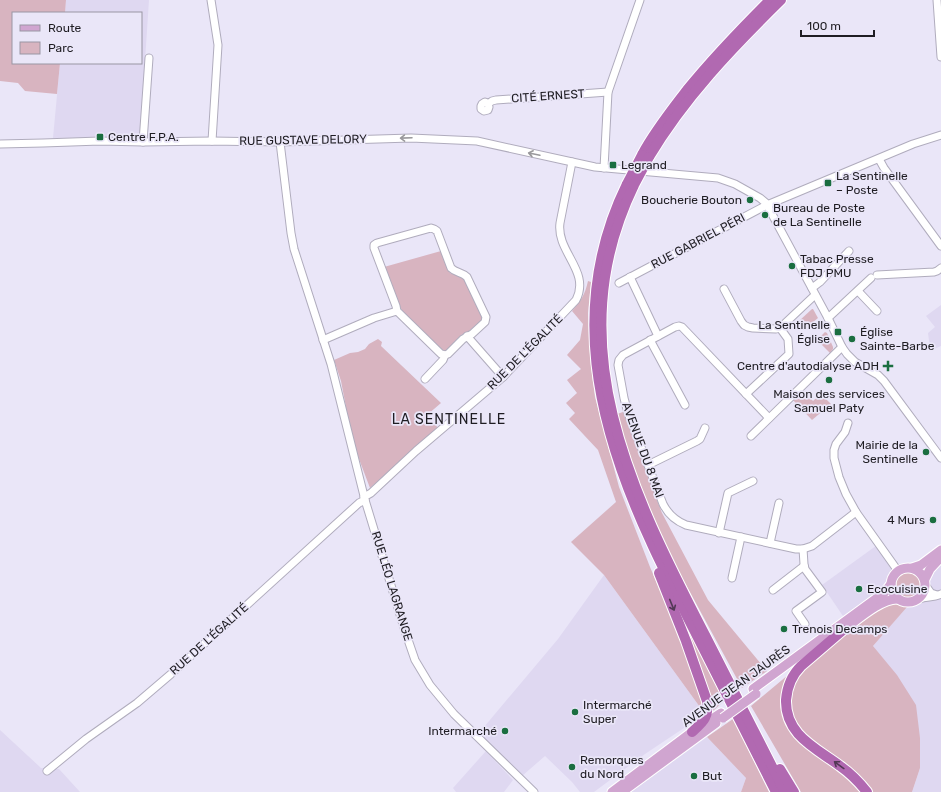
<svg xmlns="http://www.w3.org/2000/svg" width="941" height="792" viewBox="0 0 941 792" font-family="Rubik,sans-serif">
  <rect width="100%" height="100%" fill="#eae6f8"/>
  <g fill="#dfd8f1">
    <polygon points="66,0 149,0 140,137 53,138 60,63 141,63 141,13 65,13"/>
    <polygon points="941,305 941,346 936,348 935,349 930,348 928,333 935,327 926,316"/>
    <polygon points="880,543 897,566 887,585 843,616 822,585"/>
    <polygon points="941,561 941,792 912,792 920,768 920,738 873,646 905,609 930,587 931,571"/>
    <polygon points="604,575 705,714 645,754 594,792 580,792 572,782 545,756 522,776 479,733 558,639"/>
    <polygon points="0,730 41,768 59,769 80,792 0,792"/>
    <polygon points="707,737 746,778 741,792 631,792"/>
    <polygon points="486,751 513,780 504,792 456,792 453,788"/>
  </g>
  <g fill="#d8b4c0">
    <polygon points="0,0 66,0 65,13 13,13 13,63 60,63 57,94 25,91 18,83 0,81"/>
    <polygon points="441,251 450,273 465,278 482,315 482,320 469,331 461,335 445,352 406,317 399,305 384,267"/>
    <path d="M588,281L591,282L588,313L589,342L591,366L595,397L619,487L650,567L676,628L689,631L724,701L714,710L705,714L604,575L571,542L616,502L598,450L569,419L575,413L566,403L577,393L567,380L581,369L567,355L580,340L583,324L572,311C581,300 585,295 588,281Z"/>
    <polygon points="812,309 813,309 818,318 806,328 799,321"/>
    <polygon points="825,332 827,333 833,347 833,349 830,353 817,340"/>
    <polygon points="378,339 382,342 381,346 441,403 427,415 438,428 370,488 356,451 345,408 346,407 341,381 334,360 350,353 358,352 365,349 369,344"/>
    <polygon points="803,390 813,401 821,394 831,404 812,420 793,400"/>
    <polygon points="623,412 662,513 708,600 767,671 742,688 673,561 647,502 628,451 617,414"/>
    <circle cx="908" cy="584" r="14"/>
    <polygon points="893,602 907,607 873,646 897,675 916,705 920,738 920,768 912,792 801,792 751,706 794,670 817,656 870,616"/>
    <polygon points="733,719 765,784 769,792 741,792 746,778 707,737"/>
  </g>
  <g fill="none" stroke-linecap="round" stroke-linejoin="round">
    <defs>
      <g id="minor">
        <polyline points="211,0 218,45 212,141"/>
        <polyline points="937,0 941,57"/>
        <polyline points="488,104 489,107 488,110 484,111 481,109 481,106 482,104 485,102 488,104 492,101 496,100 608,92"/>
        <polyline points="143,142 149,58"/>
        <polyline points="280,142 291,233 294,249 331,364 365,500 405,631 415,660 430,685 454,714 534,792"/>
        <polyline points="0,144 43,143 100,141 143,142 212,141 280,142 411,138 477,141 595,167 718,178 735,184 760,198 766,203 828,318 842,347 847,354 855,362 878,375 884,381 941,458"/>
        <polyline points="879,159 884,168 941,246"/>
        <polyline points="604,168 608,92 640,0"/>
        <polyline points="877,275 934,272 937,271 941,268"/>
        <polyline points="630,277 658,336"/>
        <polyline points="619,283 767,205 913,144 941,135"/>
        <polyline points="812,288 820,282 849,251"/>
        <polyline points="724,289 741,321 744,325 748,327 753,328 776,329 780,328 815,295"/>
        <polyline points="858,291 877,311"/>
        <polyline points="828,318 871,278"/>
        <polyline points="467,336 503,377"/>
        <path d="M323,340L374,318L397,311L396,306L374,248V245L377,243L431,228L434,229L437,231L451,268C456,273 462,272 467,277L486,317L485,322L472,334L463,339L448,354L445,355L441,354L397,311"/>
        <polyline points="650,340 685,405"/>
        <polyline points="425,379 443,360 445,355"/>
        <polyline points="746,394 789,354 788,339 780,328"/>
        <path d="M769,418L682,327L679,326L675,327L623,355L619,360L618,365L624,398L628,413L663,504C668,514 676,521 686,525L796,549H803L812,546L856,512"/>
        <polyline points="848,423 845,432 836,444 834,450 834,458 839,477 846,494 856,512 898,571"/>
        <polyline points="751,436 842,347"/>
        <polyline points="648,465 697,441 700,439 705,428"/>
        <path d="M364,497L371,493L416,451L503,377L576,300C591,271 556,252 560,223L572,162"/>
        <polyline points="719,533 728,493 753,481"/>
        <polyline points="770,543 779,503"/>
        <polyline points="803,549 804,564 805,569 822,592 796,611 805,624"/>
        <polyline points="732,578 741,537"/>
        <polyline points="926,586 931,593 937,595"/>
        <polyline points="773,590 804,566"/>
        <path d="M919,599C927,596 934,598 941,594"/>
        <polyline points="47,771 86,739 137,703 171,674 359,503 365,500"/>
      </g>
      <g id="major">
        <circle cx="908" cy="585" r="17"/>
        <polyline points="912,568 921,565 941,550"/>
        <polyline points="925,579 930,569 941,557"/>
        <path d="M839,633C854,623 880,598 898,599"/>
        <polyline points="753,689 884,593 891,584"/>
        <polyline points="612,792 692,732 721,713"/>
        <polyline points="622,792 716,723"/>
      </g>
      <g id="highway">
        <path d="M642,155C654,132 671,111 687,90C713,58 741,29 770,0"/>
        <path d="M649,157C684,98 732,48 781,0"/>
        <path d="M627,184C568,304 597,425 650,540C661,565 674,589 686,614C716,673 746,733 776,792"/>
        <path d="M634,185C557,344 631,492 705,635C732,687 758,740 785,792"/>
        <path d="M659,573L686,641L707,701C709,718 703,722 692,732"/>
        <path d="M843,630L801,666C792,675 787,687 786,700C785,735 816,748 840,766C850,773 859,782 867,792"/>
        <polyline points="780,769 794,792"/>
      </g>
    </defs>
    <use href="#minor" stroke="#b0acbd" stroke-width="9"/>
    <use href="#major" stroke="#fff" stroke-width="11"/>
    <use href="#highway" stroke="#fff" stroke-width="12"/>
    <use href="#minor" stroke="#fff" stroke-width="7"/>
    <use href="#major" stroke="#d0a5d0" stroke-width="9"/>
    <use href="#highway" stroke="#b169b1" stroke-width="10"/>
    <defs>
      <polyline id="major-bridge" points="723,718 756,694"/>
      <g id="highway-bridge">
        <polyline points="627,184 642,155"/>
        <polyline points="634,185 649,157"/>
      </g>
    </defs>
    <use href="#major-bridge" stroke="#fff" stroke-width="11" stroke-linecap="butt"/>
    <use href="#highway-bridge" stroke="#fff" stroke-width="12" stroke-linecap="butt"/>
    <use href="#major-bridge" stroke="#d0a5d0" stroke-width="9"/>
    <use href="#highway-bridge" stroke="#b169b1" stroke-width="10"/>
  </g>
  <defs><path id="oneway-shaft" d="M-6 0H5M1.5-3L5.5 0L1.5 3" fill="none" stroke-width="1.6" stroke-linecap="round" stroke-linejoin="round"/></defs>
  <g stroke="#9a999c">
    <use href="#oneway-shaft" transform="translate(406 138) rotate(178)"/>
    <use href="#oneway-shaft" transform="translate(534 154) rotate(-168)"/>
  </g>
  <g stroke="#523855">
    <use href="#oneway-shaft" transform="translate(672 605) rotate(68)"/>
    <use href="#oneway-shaft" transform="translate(839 765) rotate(-144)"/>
  </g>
  <g fill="#1a6e40" stroke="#eae6f8" stroke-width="1.5">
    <rect x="96" y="133" width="8" height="8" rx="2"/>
    <rect x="609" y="161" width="8" height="8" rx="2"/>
    <rect x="824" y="179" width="8" height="8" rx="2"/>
    <circle cx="750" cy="200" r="4"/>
    <circle cx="765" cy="215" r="4"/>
    <circle cx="792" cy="266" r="4"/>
    <rect x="834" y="328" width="8" height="8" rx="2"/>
    <circle cx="852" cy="339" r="4"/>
    <path d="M886 360h4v4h4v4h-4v4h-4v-4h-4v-4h4z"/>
    <circle cx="829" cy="380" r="4"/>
    <circle cx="926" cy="452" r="4"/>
    <circle cx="933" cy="520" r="4"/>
    <circle cx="859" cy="589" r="4"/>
    <circle cx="784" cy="629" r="4"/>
    <circle cx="575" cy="712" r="4"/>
    <circle cx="505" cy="731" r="4"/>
    <circle cx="572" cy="767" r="4"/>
    <circle cx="694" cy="776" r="4"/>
  </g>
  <g text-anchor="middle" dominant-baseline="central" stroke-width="3.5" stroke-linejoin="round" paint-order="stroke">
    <g font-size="12" fill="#1f1d23" stroke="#eae6f8">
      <text transform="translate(548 96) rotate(-4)">CITÉ ERNEST</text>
      <text transform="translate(303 140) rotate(-1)">RUE GUSTAVE DELORY</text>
      <text transform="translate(698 241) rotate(-28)">RUE GABRIEL PÉRI</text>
      <text transform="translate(525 352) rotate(-45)">RUE DE L'ÉGALITÉ</text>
      <text transform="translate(643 450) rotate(70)">AVENUE DU 8 MAI</text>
      <text transform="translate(392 586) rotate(73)">RUE LÉO LAGRANGE</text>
      <text transform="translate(209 639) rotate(-42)">RUE DE L'ÉGALITÉ</text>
      <text transform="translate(736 686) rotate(-36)">AVENUE JEAN JAURÈS</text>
    </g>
    <g font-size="12" fill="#1f1d23" stroke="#eae6f8" text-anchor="start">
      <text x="108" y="137">Centre F.P.A.</text>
      <text x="621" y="165">Legrand</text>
      <text x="836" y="176">La Sentinelle<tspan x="836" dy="14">– Poste</tspan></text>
      <text x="742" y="200" text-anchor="end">Boucherie Bouton</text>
      <text x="773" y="208">Bureau de Poste<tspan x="773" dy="14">de La Sentinelle</tspan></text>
      <text x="800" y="259">Tabac Presse<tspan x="800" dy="14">FDJ PMU</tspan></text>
      <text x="830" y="325" text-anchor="end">La Sentinelle<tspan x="830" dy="14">Église</tspan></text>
      <text x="860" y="332">Église<tspan x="860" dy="14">Sainte-Barbe</tspan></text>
      <text x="879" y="366" text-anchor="end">Centre d'autodialyse ADH</text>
      <text x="829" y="394" text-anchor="middle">Maison des services<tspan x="829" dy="14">Samuel Paty</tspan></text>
      <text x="918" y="445" text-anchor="end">Mairie de la<tspan x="918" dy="14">Sentinelle</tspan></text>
      <text x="925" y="520" text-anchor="end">4 Murs</text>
      <text x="867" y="589">Ecocuisine</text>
      <text x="792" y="629">Trenois Decamps</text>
      <text x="583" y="705">Intermarché<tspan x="583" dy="14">Super</tspan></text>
      <text x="497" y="731" text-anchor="end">Intermarché</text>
      <text x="580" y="760">Remorques<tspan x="580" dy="14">du Nord</tspan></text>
      <text x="702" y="776">But</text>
    </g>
    <g font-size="14" letter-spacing="1" fill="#1f1d23" stroke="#eae6f8">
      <text x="449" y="419">LA SENTINELLE</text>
    </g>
  </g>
  <rect x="12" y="12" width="130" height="52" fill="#eae6f8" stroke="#9996a3"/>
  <rect x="20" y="25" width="20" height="6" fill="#d0a5d0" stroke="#9996a3"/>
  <text x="48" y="32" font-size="12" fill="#1f1d23">Route</text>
  <rect x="20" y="42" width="20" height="12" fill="#d8b4c0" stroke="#9996a3"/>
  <text x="48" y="52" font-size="12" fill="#1f1d23">Parc</text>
  <path d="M801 30v6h73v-6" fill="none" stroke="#1f1d23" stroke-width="2"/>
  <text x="807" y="30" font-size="12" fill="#1f1d23" stroke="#eae6f8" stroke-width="3" paint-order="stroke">100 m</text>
</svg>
